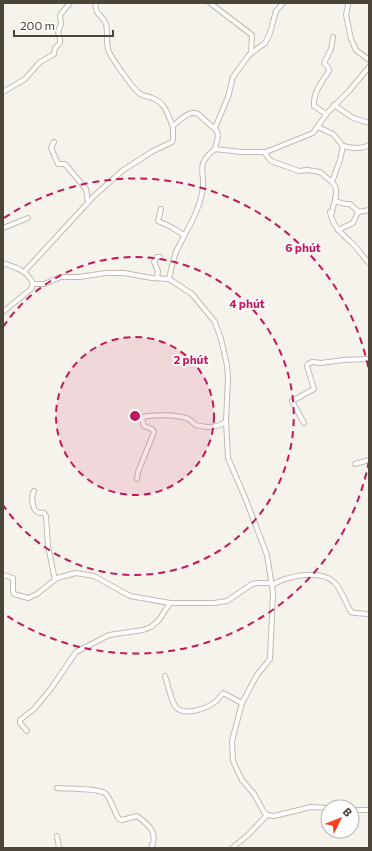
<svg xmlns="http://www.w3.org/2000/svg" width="372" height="851" viewBox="0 0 372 851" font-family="Commissioner,sans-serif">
  <rect width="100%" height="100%" fill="#f6f3ec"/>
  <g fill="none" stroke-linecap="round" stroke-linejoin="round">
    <defs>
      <g id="minor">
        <path d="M95,3C96,17 102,14 106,24C108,32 106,41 108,49C109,55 132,87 138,92C141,96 147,96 152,98C165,102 168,115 173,127"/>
        <polyline points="210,3 252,35 251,53"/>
        <polyline points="348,5 346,15 351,39 356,50 369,60"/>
        <path d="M3,92L25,79L40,62L54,54L55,48C63,41 60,41 58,32L61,24L60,15L70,3"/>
        <polyline points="334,105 353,118 369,123"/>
        <path d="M326,114L314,106C313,92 322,82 329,71L328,67L324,63L331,49L333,37"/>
        <path d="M318,127L333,134L343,146L340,160L332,182C341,191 333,202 332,213L330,212C333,227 342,234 352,243C358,249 363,257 369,263"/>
        <polyline points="215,128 228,97 233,77 249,55 265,43 270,33 276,11 283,3"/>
        <polyline points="54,142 51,148 58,164 65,164 86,189 88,202"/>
        <path d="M343,146C351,148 361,150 369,145"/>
        <polyline points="264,152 271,161 299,171 307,170 320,172 332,182"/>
        <polyline points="335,201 345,204 350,204 359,212 369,210"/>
        <polyline points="161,209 158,221 171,227 184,235"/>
        <polyline points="3,228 28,218"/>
        <polyline points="338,230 353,223 358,212"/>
        <path d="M3,263C15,267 28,271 33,284L31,289L3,312"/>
        <path d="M24,272L94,196L122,171L153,151L172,142L173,140V126C180,120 189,110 198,114L217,131L218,136L215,149"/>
        <polyline points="157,278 158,271 154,262 157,257 160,257"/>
        <path d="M169,279C171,270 173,260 176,252C185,232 198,215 202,193C207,173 193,166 215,149L241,152H266L313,133L328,112L349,91L369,67"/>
        <polyline points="33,284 44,284 61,277 79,277 106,273 124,273 152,278 169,279 192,294 215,322 221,339 227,365 228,379 226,421 228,458 246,500 267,555 273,593 270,659 257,675 242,703 232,741 233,761 242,780 254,794 264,812 267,815 274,816 311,807 328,808"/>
        <polyline points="304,423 292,401 314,389 307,366 308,364 312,362 321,363 343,360 369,359"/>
        <polyline points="355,464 369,460"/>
        <path d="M137,479L138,472L154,432L152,429L144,426L142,419L143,417C153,414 176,415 186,418C190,419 193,423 196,425C206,428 219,428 226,421"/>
        <path d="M34,491C31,495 32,509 37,512C39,514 42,512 44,513L46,516L48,546L55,580"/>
        <polyline points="3,575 13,578 13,591 14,594 28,598 37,594 57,578 76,573 94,576 130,596 170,603 214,603 227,601 252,584 258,583 272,583"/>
        <path d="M272,585C287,576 319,569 334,582C342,590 345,602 351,612L355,613L369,614"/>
        <path d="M165,676C168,685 170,697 175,706C183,717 206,709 215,702C218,700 220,696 223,693L242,703"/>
        <polyline points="27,731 20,723 20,720 34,709 50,690 76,652 109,635 143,630 151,627 159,620 170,603"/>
        <path d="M57,788C66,789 101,788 106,794C112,801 114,812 119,819L122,820L137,816C149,825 159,833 151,848"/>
        <polyline points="352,810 369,810"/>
        <polyline points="57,836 59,848"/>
        <polyline points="232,848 247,836 267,815"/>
      </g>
    </defs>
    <use href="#minor" stroke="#c2bbae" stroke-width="6"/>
    <use href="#minor" stroke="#fff" stroke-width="4"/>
  </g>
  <circle cx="135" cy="416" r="79" fill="#c2185b" fill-opacity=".12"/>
  <g fill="none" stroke="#c2185b" stroke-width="2" stroke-dasharray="7 5">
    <circle cx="135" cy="416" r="79"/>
    <path d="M3 327A159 159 0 1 1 3 505"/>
    <path d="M369 461A238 238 0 0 1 4 614M4 218A238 238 0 0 1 369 371"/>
  </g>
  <circle cx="135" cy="416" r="6" fill="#c2185b" stroke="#fff" stroke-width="2"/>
  <g font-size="12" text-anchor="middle" font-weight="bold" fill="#c2185b" stroke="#fff" stroke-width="3.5" stroke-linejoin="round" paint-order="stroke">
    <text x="303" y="252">6 phút</text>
    <text x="247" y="308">4 phút</text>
    <text x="191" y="364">2 phút</text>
  </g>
  <rect width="372" height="851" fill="none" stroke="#4b4439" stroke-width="8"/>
  <g transform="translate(340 819) rotate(47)"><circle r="19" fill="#ffffff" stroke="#b7b4b0"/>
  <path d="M0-3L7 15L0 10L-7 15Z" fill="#fc3f1d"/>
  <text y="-6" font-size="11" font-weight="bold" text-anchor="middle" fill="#4b4439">B</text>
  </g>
  <path d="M14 30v6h99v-6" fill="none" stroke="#4b4439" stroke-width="2"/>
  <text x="20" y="30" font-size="12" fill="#4b4439" stroke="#ffffff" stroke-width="3" paint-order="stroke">200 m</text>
</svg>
